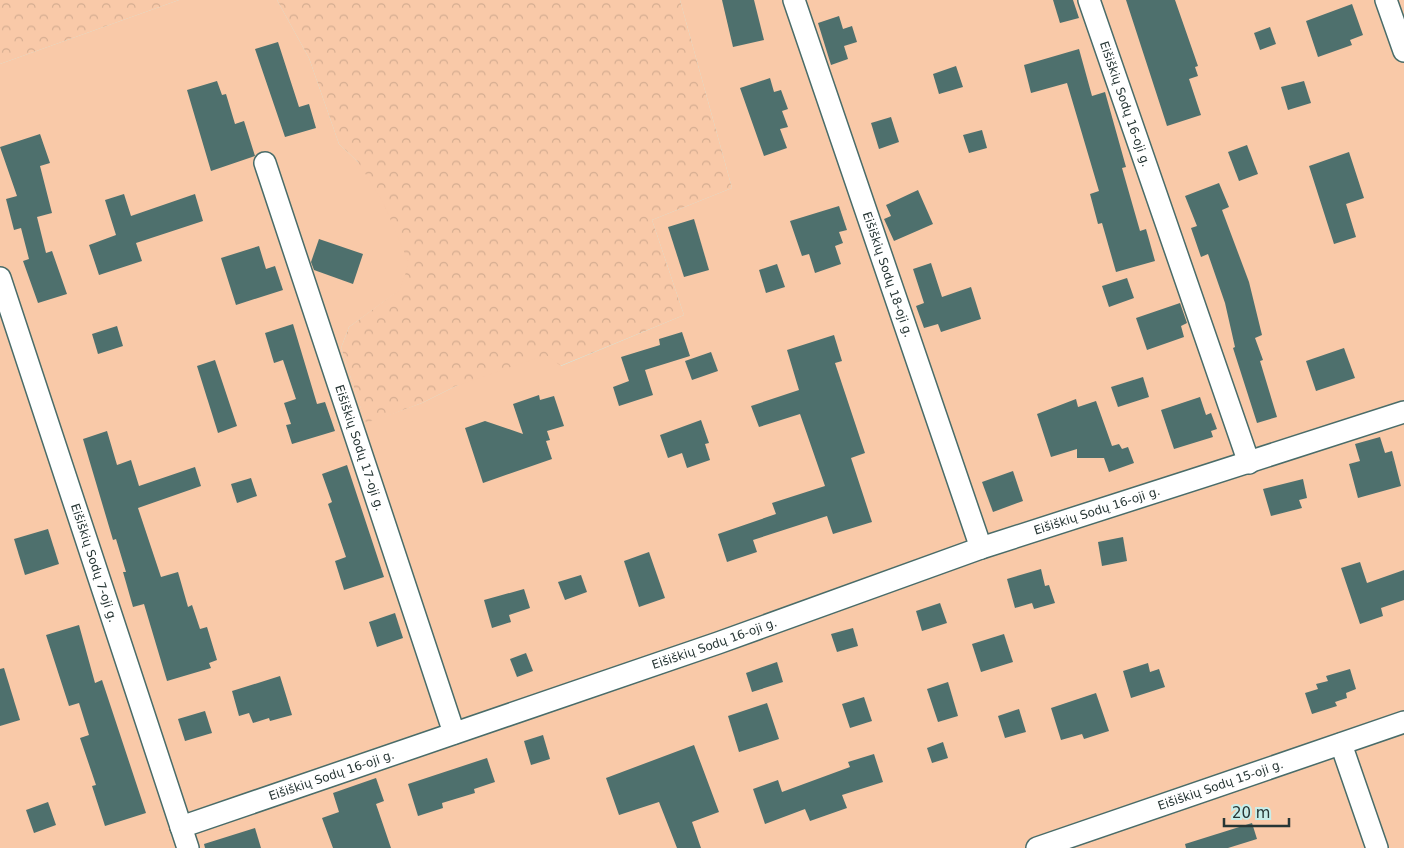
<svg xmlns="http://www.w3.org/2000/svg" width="1404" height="848" viewBox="0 0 1404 848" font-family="'DejaVu Sans',sans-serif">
  <defs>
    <pattern id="forest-crowns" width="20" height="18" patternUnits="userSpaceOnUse" patternTransform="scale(1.25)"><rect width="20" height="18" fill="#f9c9a8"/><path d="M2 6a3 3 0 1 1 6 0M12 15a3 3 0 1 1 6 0" fill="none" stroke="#d5ad91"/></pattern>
  </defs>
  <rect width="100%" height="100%" fill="#c8eeea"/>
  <g fill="url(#forest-crowns)">
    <polygon points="0,0 179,0 0,64"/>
    <polygon points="277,0 680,0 732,188 652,220 684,315 560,366 456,386 422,403 366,424 341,348 349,327 399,290 358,162 339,144 309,58"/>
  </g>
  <polygon fill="#f9c9a8" points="179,0 277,0 309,58 339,144 358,162 383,202 409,263 400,290 349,327 341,348 366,423 422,403 456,386 546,355 561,366 684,315 652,220 732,188 680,0 1404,0 1404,848 0,848 0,64"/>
  <g fill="#4e706d">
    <polygon points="722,0 754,0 764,40 733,47"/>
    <polygon points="1053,0 1073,0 1079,18 1060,23"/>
    <polygon points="1126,0 1175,0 1198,66 1195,67 1198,76 1189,79 1201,115 1167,126"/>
    <polygon points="1352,4 1363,35 1350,40 1352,45 1318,57 1306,21"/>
    <polygon points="839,16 843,29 852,26 857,42 844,46 848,59 831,65 818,23"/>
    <polygon points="1270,27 1276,44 1260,50 1254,33"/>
    <polygon points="278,42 299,107 309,104 316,128 285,137 255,49"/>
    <polygon points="1079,49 1092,96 1105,92 1126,167 1122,168 1140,231 1146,229 1155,261 1116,272 1102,223 1098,224 1090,194 1099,191 1067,83 1031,93 1024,65"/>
    <polygon points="956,66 963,87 939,94 933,74"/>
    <polygon points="770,78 774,92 781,90 788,109 782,111 788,127 780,129 787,148 764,156 740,88"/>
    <polygon points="217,81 222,95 226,94 235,124 244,121 255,156 211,171 187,90"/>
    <polygon points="1304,81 1311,103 1288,110 1281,87"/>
    <polygon points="891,117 899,142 879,149 871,123"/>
    <polygon points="982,130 987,148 969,153 963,135"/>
    <polygon points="40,134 50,163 40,166 52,213 37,217 46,253 52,251 67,294 38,303 23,261 29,259 21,228 14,230 6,199 17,196 0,147"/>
    <polygon points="1247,145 1258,174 1239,181 1228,152"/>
    <polygon points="1349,152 1364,198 1346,204 1356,237 1334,244 1309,166"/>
    <polygon points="1219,183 1229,207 1222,210 1249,282 1262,335 1255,338 1263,360 1260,361 1277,417 1257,423 1233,348 1235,347 1225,303 1208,254 1201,257 1191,228 1197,226 1185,196"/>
    <polygon points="918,190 933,224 894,241 884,219 891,216 886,205"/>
    <polygon points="124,194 131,216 195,194 203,221 136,243 142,261 99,275 89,245 116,235 105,200"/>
    <polygon points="839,206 847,230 839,232 843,243 835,246 841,264 815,273 809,254 802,256 790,221"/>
    <polygon points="694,219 709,270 684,277 668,227"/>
    <polygon points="319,239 363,254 353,284 314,270 311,262"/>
    <polygon points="259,246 266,269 275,266 283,290 236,305 221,258"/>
    <polygon points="931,263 942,297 971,287 981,319 941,332 938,324 924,328 916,306 924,303 913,269"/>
    <polygon points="777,264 785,287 766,293 759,270"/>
    <polygon points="1127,278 1134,298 1109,307 1102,286"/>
    <polygon points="1180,303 1187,323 1181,326 1184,337 1147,350 1136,318"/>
    <polygon points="293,324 317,404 325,402 335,431 292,444 286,425 291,424 284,403 296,399 283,360 274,363 265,333"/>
    <polygon points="117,326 123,346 98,354 92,334"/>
    <polygon points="682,332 690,356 645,370 653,395 619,406 613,387 629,381 621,357 660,345 659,339"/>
    <polygon points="834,335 842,361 835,363 865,453 851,458 872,522 833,534 827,516 753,540 757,552 727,562 718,534 776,514 772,503 825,486 800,414 759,427 751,406 799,390 787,350"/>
    <polygon points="1344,348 1355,378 1316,391 1306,361"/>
    <polygon points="711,352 718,371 692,380 685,361"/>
    <polygon points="215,360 237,426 218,433 197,366"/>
    <polygon points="1143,377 1149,397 1118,407 1111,387"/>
    <polygon points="539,395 540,400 554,396 564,426 547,431 550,440 546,441 552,459 483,483 465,428 485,421 523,434 513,404"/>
    <polygon points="1200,397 1206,415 1211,413 1217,429 1211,431 1213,437 1174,449 1161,410"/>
    <polygon points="1076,399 1078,407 1096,401 1112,446 1119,444 1122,449 1128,447 1134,463 1109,472 1104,458 1077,458 1077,449 1051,457 1037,414"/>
    <polygon points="701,420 709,443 705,444 710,460 687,468 682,453 668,458 660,435"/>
    <polygon points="107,431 117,465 131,460 139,486 195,467 201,486 138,508 161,577 178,572 188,607 192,605 200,629 207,627 217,660 209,663 211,668 167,681 144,604 133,607 123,572 126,572 116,539 113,540 83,439"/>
    <polygon points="1380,437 1385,453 1392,451 1401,486 1358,498 1349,464 1360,461 1355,444"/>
    <polygon points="347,465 384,577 344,590 335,561 346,557 328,504 332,502 322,474"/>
    <polygon points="1013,471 1023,501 993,512 982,482"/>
    <polygon points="251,478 257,496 237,503 231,484"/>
    <polygon points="1303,479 1307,498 1299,500 1302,508 1271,516 1263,489"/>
    <polygon points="48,529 59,564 25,575 14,539"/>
    <polygon points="1123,537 1127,561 1102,566 1098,542"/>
    <polygon points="649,552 665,598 639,607 624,561"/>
    <polygon points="1360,562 1367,583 1404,570 1404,600 1381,608 1383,616 1360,624 1341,568"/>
    <polygon points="1041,569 1045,586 1049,585 1055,603 1034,609 1032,603 1015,608 1007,579"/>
    <polygon points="581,575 587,592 565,600 558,582"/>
    <polygon points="524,589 530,608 509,615 511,622 492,628 484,600"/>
    <polygon points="940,603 947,623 922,631 916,611"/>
    <polygon points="395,613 403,638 377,647 369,622"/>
    <polygon points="79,625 95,683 102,680 146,813 105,826 92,786 96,785 80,738 89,735 79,703 69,706 46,635"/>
    <polygon points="853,628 858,646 837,652 831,634"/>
    <polygon points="1004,634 1013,662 981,672 972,644"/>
    <polygon points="526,653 533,671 517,677 510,659"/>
    <polygon points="777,662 783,682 752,692 746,673"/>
    <polygon points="1148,663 1150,672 1159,669 1165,687 1131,698 1123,671"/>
    <polygon points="4,668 20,720 0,726 0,669"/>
    <polygon points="1350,669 1356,689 1346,693 1347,698 1335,702 1337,706 1312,714 1305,693 1318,689 1316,684 1328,681 1326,676"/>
    <polygon points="280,676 292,715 270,721 269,718 253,723 249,713 239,716 232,691"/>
    <polygon points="948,682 958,716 938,722 927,689"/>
    <polygon points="1096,693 1109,731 1084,739 1082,734 1061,740 1051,708"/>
    <polygon points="864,697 872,721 850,728 842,704"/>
    <polygon points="767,703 779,739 739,752 728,716"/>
    <polygon points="1019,709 1026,732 1005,738 998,716"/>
    <polygon points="205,711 212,733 185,741 178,719"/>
    <polygon points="543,735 550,759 531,765 524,741"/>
    <polygon points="943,742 948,758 932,763 927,748"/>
    <polygon points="694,745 719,812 692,822 701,848 677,848 659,802 619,815 606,778"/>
    <polygon points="874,754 883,782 842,795 847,808 810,821 805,809 765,824 753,789 778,780 782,792 850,767 848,762"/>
    <polygon points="487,758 495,782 474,789 475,793 442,803 443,808 418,816 408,784"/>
    <polygon points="376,778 384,801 376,804 391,848 333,848 322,818 339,812 333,793"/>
    <polygon points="48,802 56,825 34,833 26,810"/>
    <polygon points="1252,823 1257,839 1228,848 1186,848 1185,844"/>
    <polygon points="255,828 261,848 205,848 204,844"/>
  </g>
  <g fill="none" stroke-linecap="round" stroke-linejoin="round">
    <defs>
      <g id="street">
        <path id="s1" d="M794,0L981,548"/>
        <path id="s2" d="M1089,0L1249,463"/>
        <polyline points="1386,0 1404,51"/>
        <path id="s3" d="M265,163L454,733"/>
        <path id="s4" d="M0,278L188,848"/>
        <polyline points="1341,744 1377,848"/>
        <path id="s5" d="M181,827L718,643L981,548L1404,412"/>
        <path id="s6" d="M1037,848L1404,722"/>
      </g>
    </defs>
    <use href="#street" stroke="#496c69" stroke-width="24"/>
    <use href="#street" stroke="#fff" stroke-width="21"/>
  </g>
  <g text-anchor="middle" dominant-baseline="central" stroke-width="5" stroke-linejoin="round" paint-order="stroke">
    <g font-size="12" fill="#273635" stroke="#c8eeea">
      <text stroke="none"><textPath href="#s2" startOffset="110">Eišiškių Sodų 16-oji g.</textPath></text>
      <text stroke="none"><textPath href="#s1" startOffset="290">Eišiškių Sodų 18-oji g.</textPath></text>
      <text stroke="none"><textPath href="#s3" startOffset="300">Eišiškių Sodų 17-oji g.</textPath></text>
      <text stroke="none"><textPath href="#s5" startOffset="969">Eišiškių Sodų 16-oji g.</textPath></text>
      <text stroke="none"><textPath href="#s4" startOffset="300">Eišiškių Sodų 7-oji g.</textPath></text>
      <text stroke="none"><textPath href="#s5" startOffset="564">Eišiškių Sodų 16-oji g.</textPath></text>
      <text stroke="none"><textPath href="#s5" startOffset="159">Eišiškių Sodų 16-oji g.</textPath></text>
      <text stroke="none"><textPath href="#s6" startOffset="194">Eišiškių Sodų 15-oji g.</textPath></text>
    </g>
  </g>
  <path d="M1224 818v8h65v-8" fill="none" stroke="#273635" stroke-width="2.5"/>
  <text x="1232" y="818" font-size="15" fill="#273635" stroke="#c8eeea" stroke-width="4" paint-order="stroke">20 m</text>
</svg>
